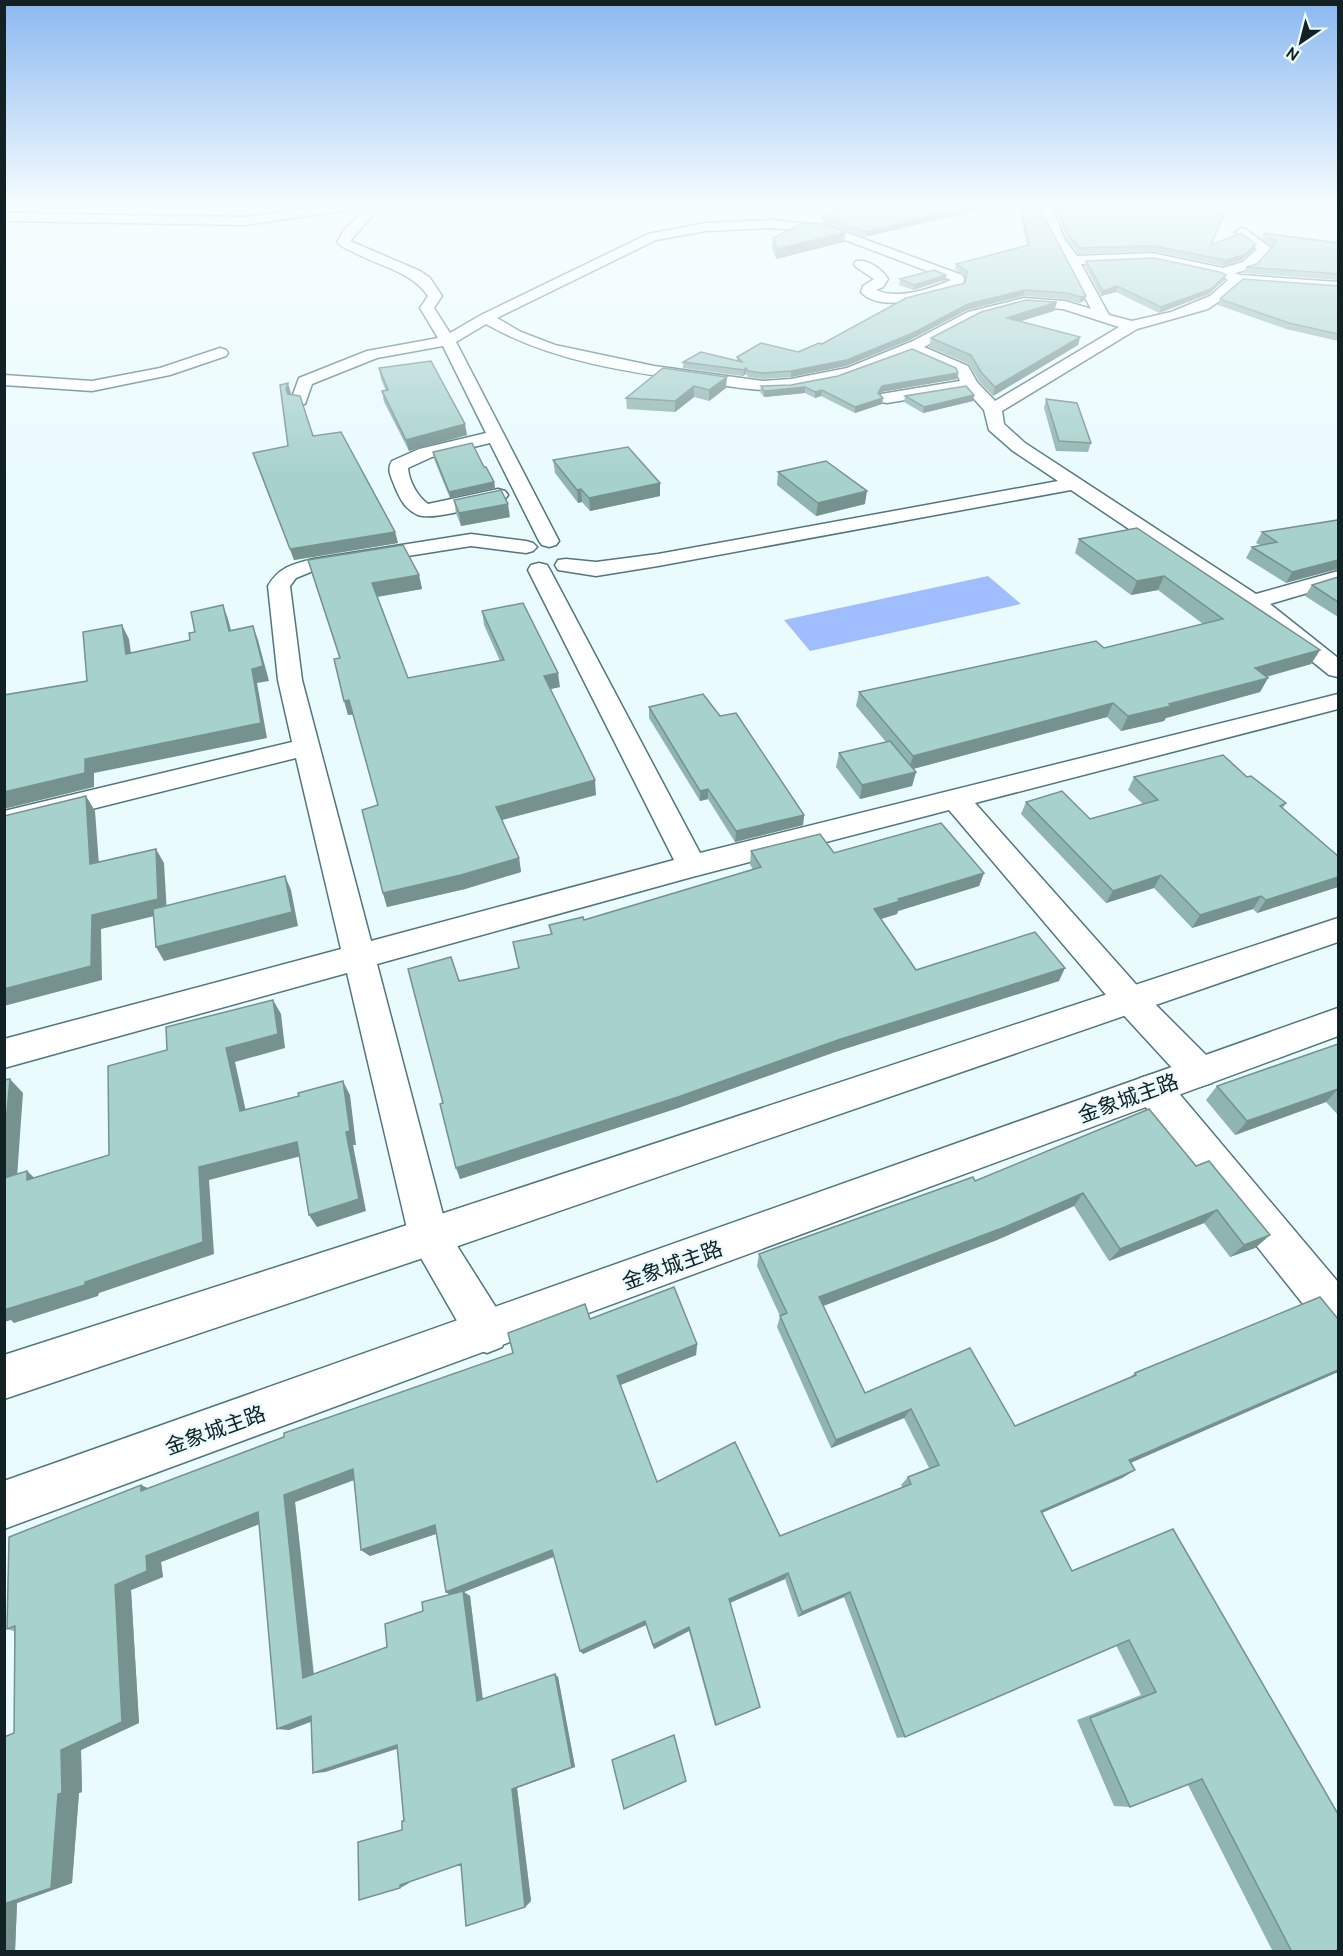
<svg xmlns="http://www.w3.org/2000/svg" width="1343" height="1956" viewBox="0 0 1343 1956" font-family="Cabin,'Noto Sans SC',sans-serif">
  <rect width="100%" height="100%" fill="#eafbfe"/>
  <polygon fill="#a0befd" points="988,576 1021,604 810,651 784,620"/>
  <g fill="none" stroke-linecap="round" stroke-linejoin="round">
    <defs>
      <g id="minor">
        <path d="M346,203H384L350,241L420,271L430,278L442,296L434,308L450,333L481,315L648,234L706,223L771,220L826,225L962,275L964,278L963,286C936,293 883,316 861,292L863,286L874,279L856,267L854,264L856,261C868,259 882,269 888,279L883,287L876,290C898,300 930,289 951,280L824,232L771,228L706,231L656,240L497,318L521,332L555,345L654,366L763,381L791,379L847,368L913,341L968,312L1024,298L1065,301L1091,309C1073,274 1053,240 1038,203H1050L1065,240L1077,256L1152,253L1223,268L1243,262L1257,249L1235,232L1241,228L1245,229L1271,248L1253,268L1235,273L1240,275L1338,282V290L1240,283L1231,293L1208,309L1137,329L1002,411L1004,424L1025,443L1256,594L1338,571V584L1270,604L1338,658V677L1329,675L1245,607L1071,490L658,566L596,576L558,570L555,565L558,560L566,559L596,562L658,554L1058,481L1013,451L989,430L984,410L966,390L887,403L881,402L879,398L881,394L960,381L956,372L911,352C871,370 834,384 790,389C760,393 730,386 700,382C627,372 551,361 486,324L456,342L559,541L556,545L549,547L542,545L539,541L490,443L432,457L408,468C409,481 417,496 428,504L498,489L505,491L508,495L505,499C486,504 436,521 418,515C405,509 400,499 395,487C392,478 386,470 392,461L419,449L486,433L443,346L377,358L312,384L305,404H293L291,400L299,378L367,351L438,338L420,308L428,296C412,272 382,267 357,254C350,250 342,248 337,242L344,230L368,207L245,225L4,221V213L245,217ZM1152,261L1219,275L1228,280L1210,296L1171,312L1132,321L1109,315L1081,264ZM1024,306L1063,309L1119,327L995,401L977,382L968,366L924,347L978,318Z"/>
        <polygon points="220,348 226,350 228,353 226,356 170,375 92,391 4,385 4,375 92,381 160,368"/>
        <path d="M471,534L526,541L533,543L537,547L533,551L526,553L471,546L313,571L296,578L290,586L302,680L371,941L674,860L528,570L531,565L539,563L547,565L550,570L700,853L1338,694V709L975,803L1142,991L1212,1061L1217,1072L1212,1083L1199,1087L1186,1083L1118,1009L949,810L692,877L377,964L447,1230L502,1317L508,1332L502,1347L487,1353L472,1347L409,1237L347,973L4,1068V1039L341,949L296,758L4,831V811L292,742L278,680L268,586C279,567 293,564 313,559Z"/>
        <polygon points="1153,1074 1166,1078 1338,1282 1338,1335 1323,1329 1140,1100 1135,1089 1140,1078"/>
      </g>
      <g id="major">
        <polygon points="1338,918 1338,942 429,1256 4,1399 4,1355 429,1218"/>
        <polygon points="1338,1008 1338,1036 4,1529 4,1481"/>
      </g>
    </defs>
    <use href="#minor" stroke="#50767e" stroke-width="3"/>
    <use href="#major" stroke="#50767e" stroke-width="3"/>
    <use href="#minor" fill="#fff" fill-rule="evenodd"/>
    <use href="#major" fill="#fff" fill-rule="evenodd"/>
  </g>
  <g fill="#90b4af" fill-rule="evenodd">
    <polygon points="850,203 991,203 991,207 865,237 822,222 822,217"/>
    <polygon points="1018,203 1039,203 1049,226 1086,296 1084,301 1079,303 1065,299 1023,296 967,310 912,339 846,366 791,377 763,379 748,377 746,374 743,376 683,368 683,362 737,361 737,357 798,352 822,344 965,283 966,277 955,270 956,264 1027,245"/>
    <polygon points="1053,203 1214,203 1212,210 1212,245 1256,244 1254,249 1242,260 1223,266 1152,251 1078,254 1067,239"/>
    <polygon points="1264,233 1338,243 1338,280 1243,273 1246,267 1257,264 1272,246 1262,239"/>
    <polygon points="773,238 844,242 776,259 772,248"/>
    <polygon points="1086,261 1226,275 1224,280 1209,294 1159,313 1116,292 1101,296 1085,266"/>
    <polygon points="946,275 945,280 913,290 899,285 900,279"/>
    <polygon points="1338,286 1338,341 1286,329 1218,305 1220,299"/>
    <polygon points="1054,311 1020,321 1080,337 1078,345 993,396 979,381 969,364 929,347 931,338"/>
    <polygon points="379,368 467,435 409,451 384,402 382,391 386,391 381,379"/>
    <polygon points="663,368 726,388 709,401 694,397 675,412 627,409 626,398"/>
    <polygon points="958,373 957,379 881,392 879,394 883,398 882,404 855,413 821,396 815,398 805,393 764,397 760,392 761,386 791,385"/>
    <polygon points="280,385 291,393 291,395 313,436 395,532 398,543 294,560 253,453 288,446"/>
    <polygon points="974,395 973,401 923,413 904,402 905,396"/>
    <polygon points="1046,399 1091,443 1088,452 1056,451 1044,408"/>
    <polygon points="433,452 484,467 494,482 495,488 450,498 434,459"/>
    <polygon points="553,460 660,483 660,496 590,511 582,502 578,503 555,473"/>
    <polygon points="778,472 865,504 816,516 777,485"/>
    <polygon points="454,500 510,517 461,526 456,513"/>
    <polygon points="1338,520 1286,583 1246,558 1252,547 1260,545 1256,543 1262,532"/>
    <polygon points="1137,528 1320,650 1311,664 1267,677 1268,678 1260,692 1166,718 1164,721 1121,731 1107,717 913,769 916,772 912,786 860,799 836,767 839,753 886,742 856,706 859,692 1104,648 1203,624 1158,590 1131,595 1075,553 1079,539"/>
    <polygon points="312,574 419,575 422,589 377,597 408,678 500,661 484,625 482,611 560,687 550,689 596,795 502,820 519,858 521,872 465,889 387,907 383,893 378,805 353,715 348,715 340,658"/>
    <polygon points="1338,577 1338,617 1305,596 1312,585"/>
    <polygon points="649,707 720,716 804,815 803,825 735,842 708,799 700,801 649,718"/>
    <polygon points="1134,777 1247,777 1286,803 1283,808 1338,856 1338,887 1257,913 1253,909 1192,928 1154,888 1106,903 1021,814 1026,802 1090,819 1143,804 1128,790"/>
    <polygon points="751,851 834,853 984,873 979,886 898,911 897,914 881,919 916,970 1059,981 835,1052 678,1108 460,1179 443,1103 459,981 519,968 513,942 551,934 549,925 584,920 753,870 750,864"/>
    <polygon points="1338,1044 1338,1115 1326,1102 1235,1135 1206,1100 1217,1086"/>
    <path d="M1196,1166L1270,1235L1255,1248L1230,1257L1204,1223L1109,1261L1074,1206L997,1240L823,1306L865,1393L1015,1426L1128,1379L1135,1373L1338,1319V1372L1131,1462L1135,1470L1122,1478L1042,1513L1072,1571L1173,1529L1334,1952H1273L1188,1785L1130,1807L1114,1806L1077,1720L1141,1695L1116,1645L905,1737L897,1738L844,1597L798,1617L785,1579L730,1603L760,1707L715,1726L689,1631L654,1649L646,1625L583,1654L554,1557L464,1592L470,1596L483,1699L558,1677L575,1767L517,1788L531,1901L525,1907L461,1864L409,1882V1883L400,1888L402,1830L404,1821L397,1748L325,1772L313,1773L311,1722L289,1730L259,1524L161,1562L163,1577L131,1590L139,1723L81,1750L82,1792L79,1793L72,1883L17,1903L15,1952H4L14,1733V1631L7,1629L141,1485L149,1489L513,1353L590,1319L697,1344L696,1355L620,1385L657,1482L780,1536L903,1488L901,1485L908,1477L929,1468L904,1418L831,1448L777,1327L780,1316L757,1266L759,1254L975,1181ZM354,1480L361,1550L370,1556L436,1534L446,1592L450,1595L423,1611L387,1647L314,1674L295,1502Z"/>
  </g>
  <g fill="#75928f">
    <polygon points="985,203 991,203 991,207 865,237 866,232"/>
    <polygon points="846,232 844,242 776,259 777,249"/>
    <polygon points="1256,244 1254,249 1242,260 1223,266 1225,260"/>
    <polygon points="946,275 945,280 913,290 914,285"/>
    <polygon points="1226,275 1224,280 1209,294 1159,313 1161,307"/>
    <polygon points="1117,286 1116,292 1101,296 1103,291"/>
    <polygon points="1025,290 1023,296 967,310 912,339 846,366 791,377 791,371 968,304"/>
    <polygon points="1086,296 1084,301 1079,303 1081,297"/>
    <polygon points="1057,302 1054,311 1005,326 1007,318"/>
    <polygon points="1080,337 1078,345 993,396 995,387"/>
    <polygon points="746,368 746,374 743,376 744,370"/>
    <polygon points="958,373 957,379 881,392 877,399 878,393 882,386"/>
    <polygon points="727,377 726,388 709,401 709,390"/>
    <polygon points="288,383 291,393 289,399 286,389"/>
    <polygon points="694,386 694,397 675,412 675,401"/>
    <polygon points="805,387 805,393 764,397 764,391"/>
    <polygon points="822,390 821,396 815,398 815,392"/>
    <polygon points="974,395 973,401 923,413 924,407"/>
    <polygon points="883,398 882,404 855,413 855,407"/>
    <polygon points="465,424 467,435 409,451 406,440"/>
    <polygon points="494,482 495,488 450,498 449,492"/>
    <polygon points="660,483 660,496 590,511 589,498"/>
    <polygon points="581,489 582,502 578,503 577,490"/>
    <polygon points="867,491 865,504 816,516 818,503"/>
    <polygon points="508,504 510,517 461,526 459,513"/>
    <polygon points="395,532 398,543 294,560 290,549"/>
    <polygon points="1338,560 1338,569 1286,583 1292,572"/>
    <polygon points="419,575 422,589 376,597 372,583"/>
    <polygon points="1164,576 1158,590 1131,595 1137,581"/>
    <polygon points="223,605 228,619 235,645 229,631"/>
    <polygon points="122,625 129,639 133,668 126,654"/>
    <polygon points="253,626 258,640 269,681 257,683 267,738 94,773 94,787 4,809 4,792 85,759 252,669"/>
    <polygon points="1320,650 1311,664 1247,682 1255,668"/>
    <polygon points="558,673 560,687 546,690 544,676"/>
    <polygon points="1268,678 1260,692 1166,718 1164,721 1121,731 1128,716"/>
    <polygon points="349,700 353,714 348,715 344,701"/>
    <polygon points="1113,703 1107,717 909,770 913,756"/>
    <polygon points="916,772 912,786 860,799 862,785"/>
    <polygon points="595,780 596,795 498,821 496,807"/>
    <polygon points="708,789 708,799 700,801 700,791"/>
    <polygon points="86,796 95,811 100,878 90,864"/>
    <polygon points="804,815 803,825 735,842 736,831"/>
    <polygon points="156,849 164,863 167,913 101,929 102,980 4,1006 4,989 92,915"/>
    <polygon points="519,858 521,872 465,889 387,907 383,893"/>
    <polygon points="984,873 979,886 898,911 897,914 871,922 874,909 898,899"/>
    <polygon points="1161,875 1154,888 1106,903 1113,891"/>
    <polygon points="285,876 291,890 298,926 164,961 156,947"/>
    <polygon points="1338,877 1338,887 1257,913 1266,900"/>
    <polygon points="1261,896 1253,909 1192,928 1200,915"/>
    <polygon points="1065,968 1059,981 835,1052 678,1108 460,1179 456,1168 838,1040"/>
    <polygon points="273,1000 281,1014 285,1048 235,1062 249,1125 240,1111 226,1048"/>
    <polygon points="10,1079 23,1093 16,1191 4,1181 4,1144"/>
    <polygon points="343,1081 350,1095 356,1145 353,1145 366,1211 317,1227 309,1215 346,1132"/>
    <polygon points="1338,1089 1326,1102 1235,1135 1247,1121"/>
    <polygon points="297,1142 305,1155 209,1180 214,1254 99,1293 98,1296 14,1323 11,1320 4,1322 4,1310 85,1282 199,1167"/>
    <polygon points="27,1171 41,1184 27,1180"/>
    <polygon points="1083,1193 1074,1206 997,1240 815,1309 819,1297"/>
    <polygon points="1217,1210 1204,1223 1109,1261 1120,1249"/>
    <polygon points="1270,1235 1255,1248 1230,1257 1244,1245"/>
    <polygon points="697,1344 696,1355 618,1386 617,1376"/>
    <polygon points="1338,1370 1338,1372 1117,1469 1129,1460"/>
    <polygon points="911,1409 904,1418 831,1448 836,1440"/>
    <polygon points="353,1469 362,1477 295,1502 314,1680 303,1678 284,1495"/>
    <polygon points="1135,1470 1122,1478 1030,1518 1041,1511"/>
    <polygon points="141,1485 156,1492 141,1491"/>
    <polygon points="258,1512 270,1520 161,1562 163,1577 131,1590 139,1723 81,1750 82,1792 79,1793 72,1883 17,1903 15,1952 4,1952 4,1904 61,1750 115,1585 146,1556"/>
    <polygon points="435,1525 442,1532 370,1556 361,1550"/>
    <polygon points="552,1550 555,1556 464,1592 470,1596 483,1703 477,1701 453,1597 446,1592"/>
    <polygon points="788,1573 785,1579 727,1604 729,1599"/>
    <polygon points="850,1592 844,1597 798,1617 802,1612"/>
    <polygon points="645,1621 646,1625 583,1654 580,1651"/>
    <polygon points="689,1627 689,1631 654,1649 653,1645"/>
    <polygon points="555,1674 558,1677 575,1767 517,1788 531,1901 525,1907 512,1789"/>
    <polygon points="311,1716 322,1717 289,1730 277,1729"/>
    <polygon points="397,1745 406,1746 325,1772 313,1773"/>
    <polygon points="409,1881 409,1883 400,1888 400,1885"/>
  </g>
  <g fill="#a7d1cc" stroke="#75928f" stroke-width="1.5">
    <polygon points="850,203 985,203 866,232 822,217"/>
    <polygon points="1020,203 1039,203 1049,226 1086,296 1081,297 1067,293 1025,290 968,304 913,333 847,360 791,371 763,373 748,371 746,368 744,370 683,362 701,352 742,362 737,357 761,343 798,352 819,343 822,344 906,298 965,283 967,271 956,264 1029,245"/>
    <polygon points="1056,203 1214,203 1212,210 1225,212 1211,245 1241,233 1256,244 1244,255 1225,260 1154,246 1080,248 1068,234"/>
    <polygon points="803,223 824,224 846,232 777,249 773,238"/>
    <polygon points="1264,233 1338,243 1338,274 1246,267 1257,264 1275,244 1275,241"/>
    <polygon points="1154,258 1220,272 1226,275 1211,289 1161,307 1117,286 1103,291 1086,261"/>
    <polygon points="934,270 946,275 914,285 900,279"/>
    <polygon points="1243,279 1338,286 1338,334 1289,323 1220,299"/>
    <polygon points="1026,300 1057,302 1007,318 1080,337 995,387 981,372 971,355 931,338 981,312"/>
    <polygon points="912,349 956,368 958,373 882,386 878,393 883,398 855,407 822,390 815,392 805,387 764,391 761,386 791,385 838,376"/>
    <polygon points="431,361 465,424 406,440 382,391 388,390 379,368"/>
    <polygon points="663,368 727,377 709,390 694,386 675,401 626,398"/>
    <polygon points="288,383 286,389 288,394 300,396 313,436 341,432 395,532 290,549 253,453 288,446 280,385"/>
    <polygon points="966,386 974,395 924,407 905,396"/>
    <polygon points="1046,399 1077,403 1091,443 1059,441"/>
    <polygon points="472,443 484,467 486,467 494,482 449,492 433,452"/>
    <polygon points="628,447 660,483 589,498 581,489 577,490 553,460"/>
    <polygon points="826,461 867,491 818,503 778,472"/>
    <polygon points="501,490 508,504 459,513 454,500"/>
    <polygon points="1338,520 1338,560 1292,572 1252,547 1277,542 1262,532"/>
    <polygon points="1137,528 1320,650 1255,668 1268,678 1169,704 1171,706 1128,716 1113,703 913,756 859,692 1096,641 1104,648 1223,619 1164,576 1137,581 1079,539"/>
    <polygon points="403,545 419,575 372,583 408,678 504,660 482,611 523,603 558,673 544,676 595,780 496,807 519,858 461,875 383,893 362,810 378,805 349,700 344,701 334,659 340,658 308,560"/>
    <polygon points="1338,577 1338,602 1312,585"/>
    <polygon points="223,605 229,631 253,626 263,666 252,669 261,723 85,759 85,773 4,792 4,695 87,681 83,632 122,625 126,654 190,640 189,633 195,632 191,612"/>
    <polygon points="703,694 720,716 736,713 804,815 736,831 708,789 700,791 649,707"/>
    <polygon points="890,741 916,772 862,785 839,753"/>
    <polygon points="1223,755 1247,777 1251,776 1286,803 1280,806 1338,856 1338,877 1266,900 1261,896 1200,915 1161,875 1113,891 1026,802 1062,791 1090,819 1158,800 1134,777"/>
    <polygon points="86,796 90,864 156,849 158,899 92,915 91,966 4,989 4,816"/>
    <polygon points="941,823 984,873 898,899 900,901 874,909 916,970 1035,932 1065,968 838,1040 678,1097 456,1168 440,1104 443,1103 408,969 451,957 459,981 519,968 513,942 552,934 549,925 583,917 584,920 761,867 751,851 820,834 834,853"/>
    <polygon points="285,876 292,912 156,947 153,909"/>
    <polygon points="273,1000 278,1034 226,1048 240,1111 299,1096 298,1093 343,1081 350,1131 346,1132 359,1199 309,1215 297,1142 199,1167 203,1242 85,1282 85,1285 4,1310 4,1178 27,1171 27,1180 109,1155 108,1066 167,1050 166,1027"/>
    <polygon points="1338,1044 1338,1089 1247,1121 1217,1086"/>
    <polygon points="10,1079 4,1144 4,1080"/>
    <polygon points="1149,1109 1196,1166 1209,1161 1270,1235 1244,1245 1217,1210 1120,1249 1083,1193 1005,1227 819,1297 865,1393 970,1348 1015,1426 1136,1375 1135,1373 1320,1297 1338,1319 1338,1370 1129,1460 1135,1470 1041,1511 1072,1571 1173,1529 1338,1814 1338,1949 1334,1952 1292,1952 1202,1779 1130,1807 1090,1718 1156,1692 1129,1640 905,1737 850,1592 802,1612 788,1573 729,1599 760,1707 716,1725 689,1627 653,1645 645,1621 580,1651 552,1550 446,1592 435,1525 361,1550 353,1469 284,1495 303,1678 387,1647 385,1624 423,1611 422,1602 463,1591 477,1701 555,1674 572,1767 512,1789 525,1907 466,1926 461,1864 400,1885 400,1888 359,1900 358,1842 402,1830 402,1821 404,1821 397,1745 313,1773 311,1716 277,1729 258,1512 146,1556 147,1571 115,1585 122,1722 61,1750 62,1793 58,1794 51,1888 4,1904 4,1737 14,1733 15,1626 7,1629 9,1537 141,1485 141,1491 284,1437 284,1433 513,1353 508,1333 585,1304 590,1319 674,1287 697,1344 617,1376 657,1482 735,1442 780,1536 911,1484 908,1477 939,1465 911,1409 836,1440 780,1316 787,1313 759,1254 973,1177 975,1181"/>
    <polygon points="674,1735 686,1781 624,1809 612,1760"/>
  </g>
  <linearGradient id="sky" x2="0" y2="1"><stop stop-color="#8bb8f0"/><stop offset="0.43" stop-color="#f6fdff"/><stop offset="1" stop-color="#f6fdff" stop-opacity="0"/></linearGradient>
  <rect width="1343" height="477" fill="url(#sky)"/>
  <g text-anchor="middle" dominant-baseline="central" stroke-width="4.5" stroke-linejoin="round" paint-order="stroke">
    <g font-size="21" fill="#112124" stroke="#eafbfe">
      <text transform="translate(1128 1098) rotate(-20)">金象城主路</text>
      <text transform="translate(672 1265) rotate(-20)">金象城主路</text>
      <text transform="translate(215 1430) rotate(-20)">金象城主路</text>
    </g>
  </g>
  <rect width="1343" height="1956" fill="none" stroke="#112124" stroke-width="12"/>
  <g transform="translate(1301 42) rotate(215)" stroke="#eafbfe" stroke-width="4.5" paint-order="stroke">
  <path d="M0-4.5L10 22L0 15L-10 22Z" fill="#112124"/>
  <text y="-9" font-size="16" font-weight="bold" text-anchor="middle" fill="#112124">N</text>
  </g>
</svg>
